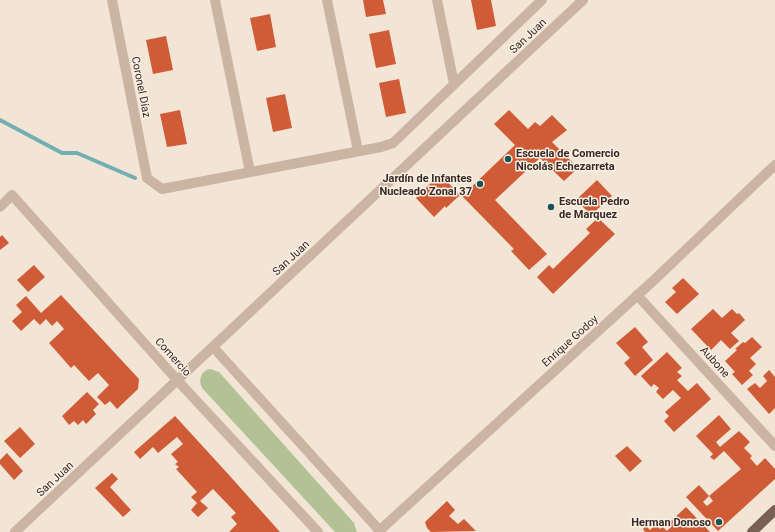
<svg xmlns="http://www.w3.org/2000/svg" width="775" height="532" viewBox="0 0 775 532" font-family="Roboto,sans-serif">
  <rect width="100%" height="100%" fill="#f3e5d6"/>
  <path fill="#b3c295" d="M210,369L219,372L354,523L357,532H335L202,388C198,379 201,371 210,369Z"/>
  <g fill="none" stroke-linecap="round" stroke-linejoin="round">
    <polyline stroke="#73afb2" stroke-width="4" points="0,120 62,153 77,153 135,178"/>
  </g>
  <g fill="#cf5c37" fill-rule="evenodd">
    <polygon points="363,0 383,0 386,14 366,17"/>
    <polygon points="471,0 491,0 496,26 477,30"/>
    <polygon points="270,14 276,47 257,51 250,18"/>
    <polygon points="389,30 396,64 376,68 369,34"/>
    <polygon points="166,36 173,70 153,74 146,40"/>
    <polygon points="399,79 406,113 386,117 379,83"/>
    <polygon points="285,94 292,128 273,132 266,98"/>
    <polygon points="180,110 187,144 167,147 160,114"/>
    <polygon points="509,110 528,129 535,122 540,126 552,115 567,130 552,142 578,168 564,181 540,158 495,200 547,254 529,270 511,251 514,249 462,196 515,145 494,124"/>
    <polygon points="440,174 460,195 446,208 445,206 434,217 416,198"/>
    <polygon points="597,180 612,196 591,215 576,200"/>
    <polygon points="598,218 615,234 553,294 537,277 549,265 553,269 590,233 586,229"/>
    <polygon points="2,235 9,243 0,250 0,237"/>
    <polygon points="34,265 45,277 28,292 17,280"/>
    <polygon points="683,278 699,294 677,314 665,302 676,292 672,288"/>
    <polygon points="61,295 139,379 138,389 117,409 110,401 105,405 97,397 109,385 98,373 89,381 74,365 71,368 49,343 64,329 57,321 52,326 46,319 40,325 34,319 21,331 12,321 22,312 16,305 26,296 41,313"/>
    <polygon points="713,309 722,318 732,309 737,314 739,313 745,320 731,333 739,341 730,349 721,340 711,350 691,329"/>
    <polygon points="635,327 648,342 642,347 653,360 635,376 624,363 630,358 616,343"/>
    <polygon points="752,337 762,347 750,358 756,364 749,371 753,375 742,385 732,374 735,372 725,361 737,350 735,349 743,342 745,343"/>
    <polygon points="667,352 682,368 677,372 682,376 677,380 688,391 697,383 711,399 674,432 664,421 669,416 665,412 681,398 673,390 663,399 656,392 659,388 654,384 651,387 641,376"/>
    <polygon points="769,370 775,377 775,408 769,414 747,389 755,383 760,388 767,381 763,376"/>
    <polygon points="87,392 99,404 93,410 96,414 86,424 83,420 78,425 74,421 69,425 62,416"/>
    <path d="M719,415L731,429L716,442L720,447L739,431L750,442L744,448L752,456L750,458L757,466L765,458L775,469V479L718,531L686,497L699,485L709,496L741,469L724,451L714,460L710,457L713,454L696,436ZM709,496L713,501L707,506L703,502Z"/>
    <polygon points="175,416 229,475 280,532 229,532 237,524 231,517 236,513 213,489 200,501 208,508 198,517 191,510 197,503 191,497 197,492 176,469 179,467 175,464 178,462 171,454 183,444 177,437 158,453 153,447 140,459 134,452"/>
    <polygon points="20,427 35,444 20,458 4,441"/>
    <polygon points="627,446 642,461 630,472 615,456"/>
    <polygon points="7,453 23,471 14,480 0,464 0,460"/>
    <polygon points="112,473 118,479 110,487 131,510 123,517 95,488"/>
    <polygon points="447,501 455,510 449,516 458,524 464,519 476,531 431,532 427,528 425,522"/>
    <polygon points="686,507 710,532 645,532 643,529 646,526 650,530 656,524 660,529 663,527 667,531 671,527 668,524"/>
  </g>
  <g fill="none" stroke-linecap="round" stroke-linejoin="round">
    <g stroke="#cbb4a1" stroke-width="10">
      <polyline points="112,0 147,178 162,189 381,147 393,143 542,0"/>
      <polyline points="215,0 250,172"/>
      <polyline points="327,0 358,151"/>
      <polyline points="437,0 454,84"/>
      <polyline points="0,207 12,195 178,381 318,532"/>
      <polyline points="637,295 775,446"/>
      <polyline points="213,347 381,532"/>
      <polyline points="15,532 583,0"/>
      <polyline points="378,532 653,281 775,165"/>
    </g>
    <polyline stroke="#786054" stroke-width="10" points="752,532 775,510"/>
  </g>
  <g fill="#185559" stroke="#faefe2" stroke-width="1.5">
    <circle cx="508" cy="159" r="4"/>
    <circle cx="480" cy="184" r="4"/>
    <circle cx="551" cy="207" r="4"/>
    <circle cx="719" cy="522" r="4"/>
  </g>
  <g text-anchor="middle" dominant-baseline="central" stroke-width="3" stroke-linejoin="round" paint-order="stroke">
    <g font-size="11" fill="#352a25" stroke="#faefe2">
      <text transform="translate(528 36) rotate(-43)">San Juan</text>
      <text transform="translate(141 87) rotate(79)">Coronel Díaz</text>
      <text transform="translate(291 258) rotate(-43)">San Juan</text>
      <text transform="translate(570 341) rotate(-42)">Enrique Godoy</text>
      <text transform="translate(173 357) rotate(48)">Comercio</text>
      <text transform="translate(715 362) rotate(48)">Aubone</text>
      <text transform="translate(55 479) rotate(-43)">San Juan</text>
    </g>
    <g font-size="11" font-weight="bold" fill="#352a25" stroke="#faefe2" text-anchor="start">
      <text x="516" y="153">Escuela de Comercio<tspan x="516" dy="13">Nicolás Echezarreta</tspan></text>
      <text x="472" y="178" text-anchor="end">Jardín de Infantes<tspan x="472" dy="13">Nucleado Zonal 37</tspan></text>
      <text x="559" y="201">Escuela Pedro<tspan x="559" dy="13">de Marquez</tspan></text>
      <text x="711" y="522" text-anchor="end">Herman Donoso</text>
    </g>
  </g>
</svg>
